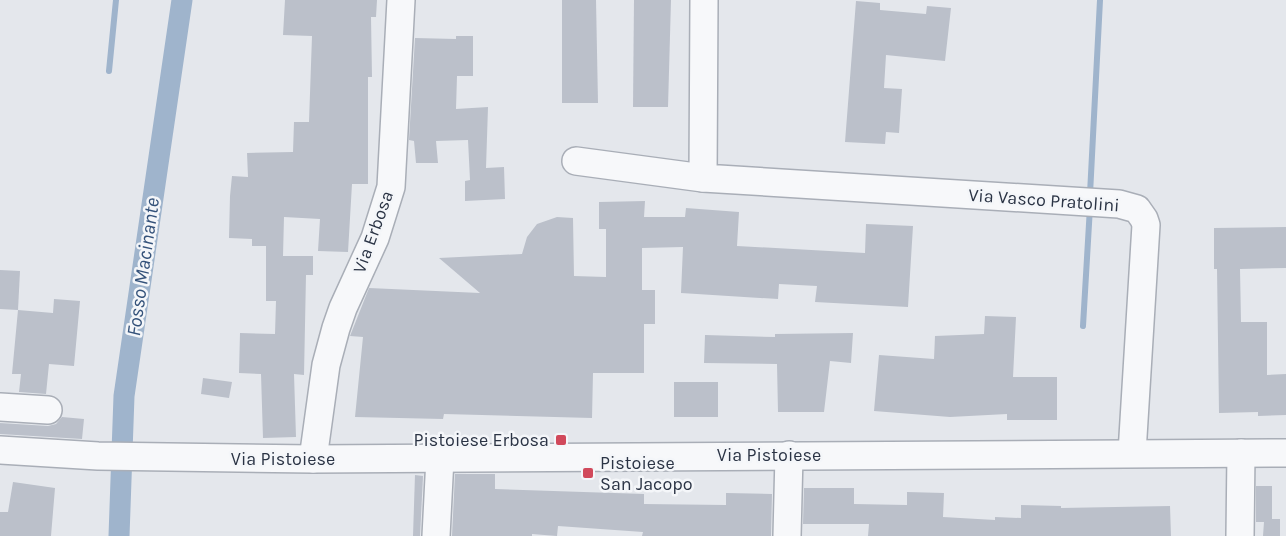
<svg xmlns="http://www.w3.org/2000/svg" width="1286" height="536" viewBox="0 0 1286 536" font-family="Karla,sans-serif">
  <rect width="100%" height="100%" fill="#e4e7ec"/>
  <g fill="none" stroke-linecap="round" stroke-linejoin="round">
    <g stroke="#9fb4cc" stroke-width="6">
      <polyline points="109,71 116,0"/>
      <polyline points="1090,194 1100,0"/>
      <polyline points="1083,326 1090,207"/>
    </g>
    <polyline stroke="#9fb4cc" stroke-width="21" points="119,536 124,396 182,0"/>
  </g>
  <g fill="#bbc0ca">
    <polygon points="285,0 377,0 376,17 371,17 372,77 368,77 368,184 352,184 348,252 318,251 320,219 284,217 283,256 313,256 313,275 306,275 304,375 294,374 296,437 263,438 261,374 239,373 240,333 275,334 276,301 266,301 266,246 252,246 252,239 229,238 230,196 232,176 248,177 247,153 293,152 294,122 309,122 312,36 283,35"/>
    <polygon points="562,0 596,0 598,103 562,103"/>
    <polygon points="634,0 671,0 668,107 633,107"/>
    <polygon points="856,1 880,3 880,10 926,14 927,6 951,8 945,61 886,55 884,88 902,89 899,133 886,132 885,144 845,142"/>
    <polygon points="456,36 473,36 473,76 457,76 456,109 488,107 486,168 504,167 505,199 465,201 465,181 470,180 468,140 436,141 438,163 416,163 414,141 409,140 415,38 456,39"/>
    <polygon points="645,201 644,217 685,217 686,208 739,212 737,246 865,253 866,224 913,226 908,307 815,302 817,286 779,284 778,299 681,293 683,247 642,248 642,290 655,290 655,324 644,324 644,373 593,373 592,418 444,414 443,419 355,417 363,337 350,336 369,288 480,293 439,258 522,254 527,237 537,224 557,217 573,218 574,276 606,277 606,229 599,229 599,202"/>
    <polygon points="1286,227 1286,268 1240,269 1241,322 1267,322 1267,375 1286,374 1286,415 1258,416 1258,412 1219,413 1217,269 1214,269 1214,228"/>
    <polygon points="0,270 20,271 18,310 0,309"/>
    <polygon points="54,299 80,301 74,366 49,364 46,394 19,392 21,374 12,374 18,310 53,313"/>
    <polygon points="985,316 1016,317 1013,377 1057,377 1057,420 1007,420 1007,414 950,417 874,411 879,355 934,359 935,336 984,334"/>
    <polygon points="853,333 851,363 830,361 824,412 778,412 777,364 704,363 705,335 775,337 775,334"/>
    <polygon points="203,378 232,382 229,398 201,394"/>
    <rect x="674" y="382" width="44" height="35"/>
    <polygon points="62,417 84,419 82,439 0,434 0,423 48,426 56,424"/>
    <polygon points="455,474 495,474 495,489 644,494 644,504 726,505 726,493 772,494 771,536 642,536 643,532 558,526 557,536 532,534 532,536 452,536"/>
    <polygon points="415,475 423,476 420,536 413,536"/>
    <polygon points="13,482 55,488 51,536 0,536 0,512 8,512"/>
    <polygon points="1256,486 1272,486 1272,519 1280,519 1280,536 1263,536 1264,522 1256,522"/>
    <polygon points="804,488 854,488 854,504 907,505 907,492 944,493 943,517 995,520 995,517 1021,518 1021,505 1061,506 1061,508 1170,506 1171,536 868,536 869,524 803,524"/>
  </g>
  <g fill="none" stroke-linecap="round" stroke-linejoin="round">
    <defs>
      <g id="minor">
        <polyline points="704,0 703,178 1119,204 1137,209 1144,219 1146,225 1132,453"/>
        <polyline points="576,161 703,178"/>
        <polyline points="0,407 48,410"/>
        <polyline points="0,450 98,456 313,459 1286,453"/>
        <polyline points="313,459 326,365 336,328 343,308 375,238 391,187 401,0"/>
        <polyline points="436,536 440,458"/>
        <polyline points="787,536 789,455"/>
        <polyline points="1240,536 1241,453"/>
      </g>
    </defs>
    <use href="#minor" stroke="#a9aeb7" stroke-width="30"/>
    <use href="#minor" stroke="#f7f8fa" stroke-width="27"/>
  </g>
  <g fill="#d1495b" stroke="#f4f6f9" stroke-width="2">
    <rect x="555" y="434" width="12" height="12" rx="3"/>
    <rect x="582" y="467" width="12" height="12" rx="3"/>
  </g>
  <g text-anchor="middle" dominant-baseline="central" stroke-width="5" stroke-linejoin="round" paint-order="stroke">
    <g font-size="18" fill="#2b3445" stroke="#f4f6f9">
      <text transform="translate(1044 200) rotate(4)">Via Vasco Pratolini</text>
      <text transform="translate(373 232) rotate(-70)">Via Erbosa</text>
      <text x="769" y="455">Via Pistoiese</text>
      <text x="283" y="459">Via Pistoiese</text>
    </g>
    <g font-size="18" fill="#2b3445" stroke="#f4f6f9" text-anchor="end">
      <text x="549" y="440">Pistoiese Erbosa</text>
      <text x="600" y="463" text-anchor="start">Pistoiese<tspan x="600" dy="21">San Jacopo</tspan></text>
    </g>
    <g font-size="20" font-style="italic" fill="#34527a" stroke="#f4f6f9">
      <text transform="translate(143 267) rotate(-82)">Fosso Macinante</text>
    </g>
  </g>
</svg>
